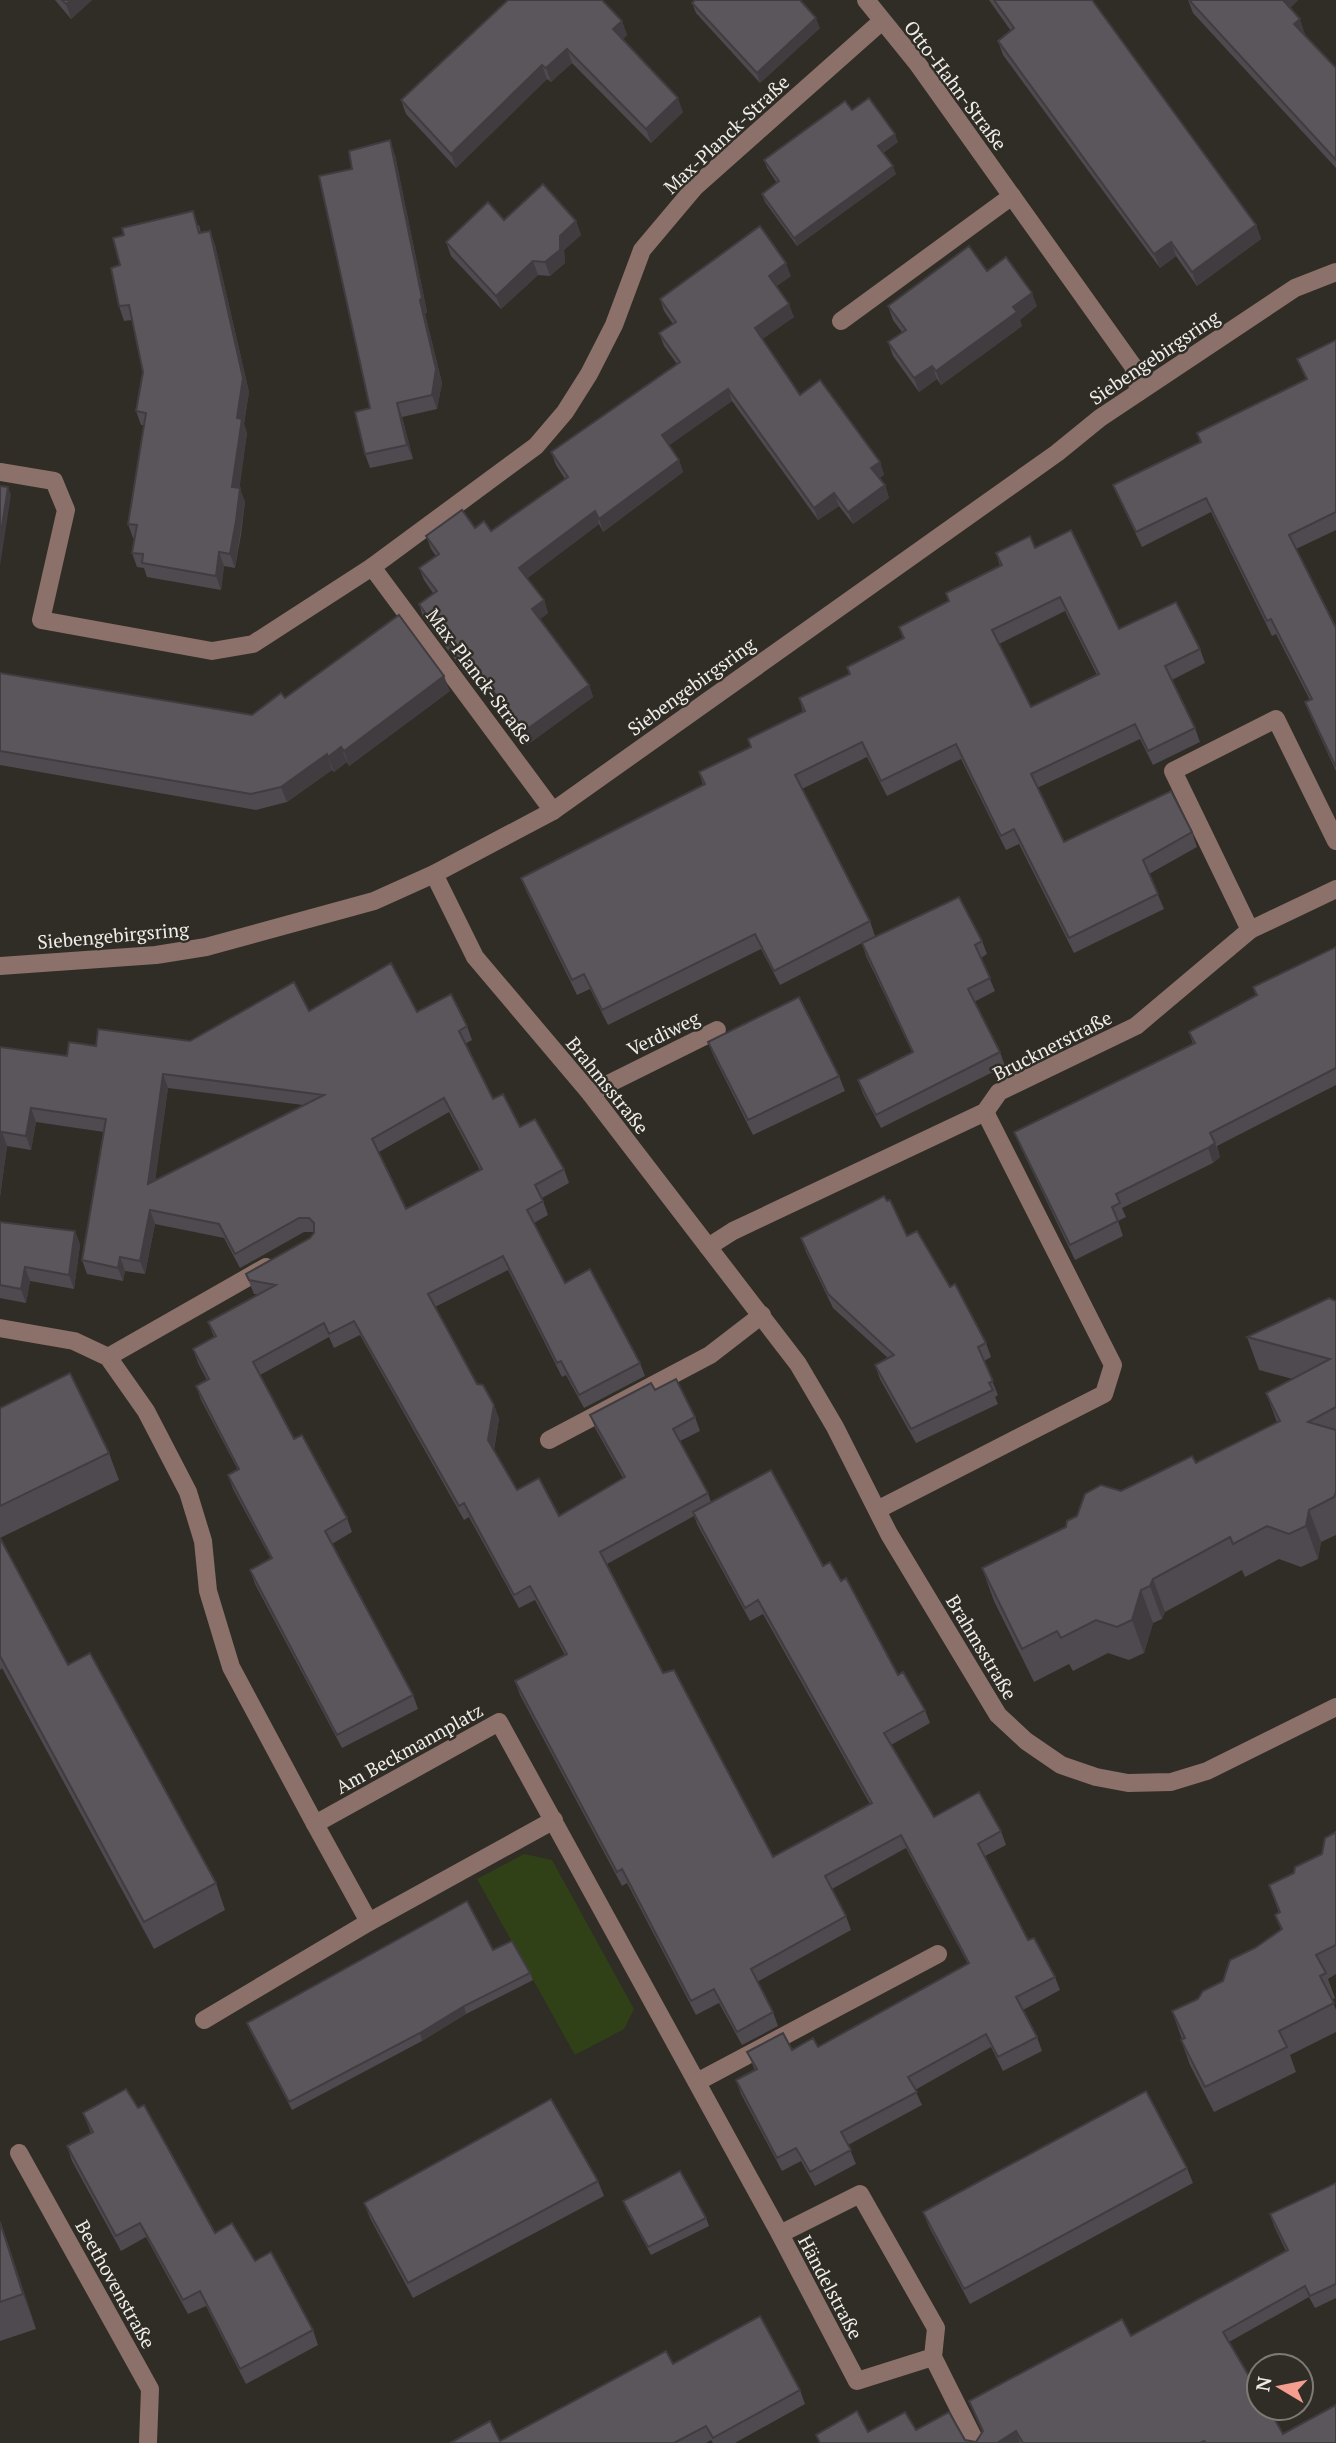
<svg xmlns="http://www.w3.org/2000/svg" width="1336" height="2443" viewBox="0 0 1336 2443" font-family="'PT Serif',serif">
  <rect width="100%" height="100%" fill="#2f2d26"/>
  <polygon fill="#304117" points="524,1854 552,1860 634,2009 624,2029 575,2055 477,1879"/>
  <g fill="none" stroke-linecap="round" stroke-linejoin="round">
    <g stroke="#8c706a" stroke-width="18">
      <polyline points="866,0 917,63 1133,366 1139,392"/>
      <polyline points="841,321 1012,196"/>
      <polyline points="0,472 54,481 66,510 41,620 212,651 253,644 372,567 536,446 565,412 589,374 614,325 642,250 695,187 882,21"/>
      <polyline points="372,567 553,811"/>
      <polyline points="1336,841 1276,719 1173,771 1250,930 1336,889"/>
      <polyline points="434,874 475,957 590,1093 798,1364 835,1427 889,1534 998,1715 1026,1741 1061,1765 1096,1777 1128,1783 1171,1782 1207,1771 1336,1707"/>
      <polyline points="0,966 156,955 206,947 374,901 434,874 553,811 1057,453 1100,418 1295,288 1336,272"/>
      <polyline points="590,1093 717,1030"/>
      <polyline points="708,1247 733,1231 985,1112 999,1092 1136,1026 1250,930"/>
      <polyline points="0,1328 74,1341 108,1357 146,1411 188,1492 203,1541 208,1591 231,1667 315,1824"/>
      <polyline points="108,1357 266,1267"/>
      <polyline points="549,1440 710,1355 762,1315"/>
      <polyline points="879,1509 1104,1394 1113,1365 985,1112"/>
      <polyline points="554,1820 369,1922 315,1824 499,1722 780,2234"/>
      <polyline points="204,2020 369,1922"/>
      <polyline points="697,2082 938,1954"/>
      <polyline points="19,2153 150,2389 148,2443"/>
      <polyline points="933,2357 857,2381 780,2234 860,2194 936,2328 933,2357 976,2443"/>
    </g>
  </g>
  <g fill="#4e4a4f" fill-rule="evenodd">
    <polygon points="55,0 92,0 71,19"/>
    <polygon points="989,0 1092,0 1256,225 1261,239 1197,286 1176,256 1160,268 1003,55 998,41 1011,31"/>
    <polygon points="1188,0 1298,0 1290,8 1305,34 1304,35 1336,68 1336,168 1193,13"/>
    <polygon points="692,3 820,28 760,83 696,13"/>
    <polygon points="622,21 627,35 623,39 683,112 651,143 572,63 551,82 547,79 456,168 406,114 401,100"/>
    <polygon points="852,110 898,142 883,153 896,174 797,246 765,202 762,194 777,183 767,168 764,160"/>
    <polygon points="395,155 427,312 425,314 442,383 437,409 402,417 413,459 370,468 365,454 370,408 352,169"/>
    <polygon points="504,220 576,221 581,235 564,250 565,263 550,276 538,275 501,309 451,256 446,242"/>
    <polygon points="199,225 201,233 210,231 215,245 249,392 244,424 247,433 239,488 245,502 241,535 235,568 224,566 221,590 147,577 144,568 137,567 132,553 135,538 133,538 128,524 144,425 141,425 136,411 143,372 132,320 124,321 119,306 120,265"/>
    <polygon points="987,271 1037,306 1020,320 1022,326 941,385 937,379 919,392 893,356 888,342 902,332 893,320 888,306"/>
    <polygon points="791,276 776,286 794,317 762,339 800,395 880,462 884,475 879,478 885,485 889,498 853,524 839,506 818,520 732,401 669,445 679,460 683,472 603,532 599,524 527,578 544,600 548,613 540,619 589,685 593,697 527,745 475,672 468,677 423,617 419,604 433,593 424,580 419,568 436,556 431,549 426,536 475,528 491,531 565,479 556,465 551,452 677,364 664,346 659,333 673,324 664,311 660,299"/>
    <polygon points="1336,340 1336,530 1296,549 1336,628 1336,771 1311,717 1305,702 1310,700 1276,634 1272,636 1211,512 1142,547 1119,499 1113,485 1200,442 1197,433 1306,379 1297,359"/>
    <path d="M1035,548L1119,629L1200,649L1205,663L1172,680L1195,728L1200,742L1153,765L1140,739L1037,788L1064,842L1192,832L1197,847L1149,874L1164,909L1074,953L1019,844L1006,850L961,759L887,796L867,757L802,789L870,921L875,936L982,941L987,954L981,958L995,991L974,1002L1000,1052L1005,1066L881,1128L863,1094L858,1080L912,1052L866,956L862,943L780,985L761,949L608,1025L590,989L577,995L527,893L521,878L703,785L699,772L751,747L803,712L799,698L849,674L847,667L903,639L899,627L949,602L946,593L1000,566L996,553ZM1065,611L1097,675L1031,707L999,644Z"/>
    <polygon points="0,673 252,715 285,698 450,691 349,766 347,762 334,772 332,770 287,802 256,810 0,765"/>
    <polygon points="1336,947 1336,1085 1217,1146 1220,1157 1213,1163 1122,1208 1126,1217 1118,1221 1123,1236 1075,1260 1020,1146 1014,1132 1193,1044 1189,1032 1256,995 1253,987"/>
    <path d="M309,1011L417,1012L467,1026L472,1040L465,1044L493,1099L520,1127L564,1169L569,1183L542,1198L548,1215L534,1223L565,1283L640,1363L645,1376L584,1408L566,1375L562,1377L508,1270L435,1307L477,1384L494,1405L499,1419L494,1450L517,1490L559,1516L623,1478L595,1428L590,1415L655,1390L695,1417L700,1431L680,1441L708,1493L711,1502L823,1566L898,1675L925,1710L930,1723L891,1745L934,1817L1001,1831L1006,1845L985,1856L1028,1940L1055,1977L1060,1990L1023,2010L1037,2037L1042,2051L1003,2071L991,2047L915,2090L922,2105L848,2145L856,2164L815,2186L801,2161L782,2171L741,2094L736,2080L755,2070L747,2052L818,2047L968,1964L906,1848L832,1889L846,1916L851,1930L757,1982L773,2012L778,2026L742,2045L719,2003L696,2015L627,1883L622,1886L520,1695L515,1681L565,1655L535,1600L519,1608L469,1517L464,1520L360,1335L334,1348L329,1337L260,1375L294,1439L347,1518L352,1532L332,1544L413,1695L418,1709L342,1748L255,1584L250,1570L271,1559L233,1489L228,1475L238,1470L201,1400L196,1386L207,1380L198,1363L193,1349L214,1337L208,1322L258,1294H254L246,1274L310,1238L314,1232H304L240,1268L224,1238L155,1224L145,1274L125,1271L123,1281L87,1274L82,1260L104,1132L36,1122L31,1150L7,1146L0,1197V1047L67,1056L96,1046L190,1041ZM168,1088L303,1105L155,1180ZM449,1112L480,1170L406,1209L379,1152ZM694,1516L698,1526L750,1621L763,1614L870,1804L773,1857L663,1673L607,1564Z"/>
    <polygon points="708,1042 839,1076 845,1091 753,1135 714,1057"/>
    <polygon points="0,1222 75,1231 80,1245 74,1289 30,1281 26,1303 0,1298"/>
    <polygon points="907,1236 950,1287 986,1343 991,1357 984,1361 998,1395 995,1397 998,1404 916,1443 880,1379 875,1365 888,1358 833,1308 806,1252 801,1238"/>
    <polygon points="1336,1301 1336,1535 1321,1542 1318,1559 1301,1567 1279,1559 1245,1577 1242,1570 1165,1612 1162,1619 1153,1623 1144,1653 1129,1660 1108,1653 1073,1671 1069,1664 1034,1682 994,1601 982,1568 1066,1527 1121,1491 1196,1463 1277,1422 1266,1393 1293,1379 1259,1370 1247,1337"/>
    <polygon points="0,1408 109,1453 119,1480 0,1538"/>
    <polygon points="0,1539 68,1665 216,1883 225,1910 154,1949 2,1668 0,1670"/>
    <polygon points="1336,1832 1336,1974 1328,1979 1335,1998 1332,2000 1336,2010 1336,2032 1290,2055 1296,2072 1214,2112 1190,2065 1181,2040 1182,2039 1172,2011 1198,1999 1223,1981 1255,1948 1281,1930 1275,1915 1279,1913 1269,1885 1294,1873 1322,1854"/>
    <polygon points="493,1950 530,1973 533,1980 466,2014 422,2041 292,2110 250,2031 247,2023"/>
    <polygon points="83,2113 215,2233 255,2261 313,2330 318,2345 246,2384 206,2306 188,2314 146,2237 121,2251 72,2161 67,2146 91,2133"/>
    <polygon points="1187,2168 1193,2183 970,2304 929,2227 923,2212"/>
    <polygon points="598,2181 604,2196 413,2298 370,2218 364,2203"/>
    <polygon points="1336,2183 1336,2298 1315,2308 1309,2297 1229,2342 1283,2434 1336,2443 819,2443 816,2435 916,2430 976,2442 982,2432 969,2401 1131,2336 1286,2251 1274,2226 1270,2214"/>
    <polygon points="623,2201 706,2218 709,2226 651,2255 626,2209"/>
    <polygon points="0,2221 36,2329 0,2341"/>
    <polygon points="673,2364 800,2390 805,2404 735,2443 713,2443 711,2440 706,2443 450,2443 500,2441"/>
  </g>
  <g fill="#403c40">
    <polygon points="71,0 92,0 71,19 66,4"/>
    <polygon points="1281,0 1298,0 1286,12"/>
    <polygon points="816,18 820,28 760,83 757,73"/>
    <polygon points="1300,19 1305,34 1299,39 1294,24"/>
    <polygon points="622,21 627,35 618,43 613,29"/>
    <polygon points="567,49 572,63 551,82 546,68"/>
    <polygon points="542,65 547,79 456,168 451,154"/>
    <polygon points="678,98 683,112 651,143 646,129"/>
    <polygon points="895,134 898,142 881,154 878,146"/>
    <polygon points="390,140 395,155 427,312 425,314 442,383 437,409 432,395 420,300"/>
    <polygon points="893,166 896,174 797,246 794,238"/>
    <polygon points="576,221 581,235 564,250 565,263 550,276 545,262 560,236"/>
    <polygon points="1256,225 1261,239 1197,286 1192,272"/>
    <polygon points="210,231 215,245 249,392 244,424 247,433 238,501 232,487 237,418"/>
    <polygon points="1171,242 1176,256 1160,268 1154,254"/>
    <polygon points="533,261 538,275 501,309 496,296"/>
    <polygon points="786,263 791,276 773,289 769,276"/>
    <polygon points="1032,293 1037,306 1020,320 1022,326 941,385 936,371"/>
    <polygon points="789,304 794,317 760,341 755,328"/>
    <polygon points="932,366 937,379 919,392 914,378"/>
    <polygon points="728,389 732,401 667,447 662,435"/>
    <polygon points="397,403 402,417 413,459 407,445"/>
    <polygon points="679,460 683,472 603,532 599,519"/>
    <polygon points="880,462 884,475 876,481 871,468"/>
    <polygon points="885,485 889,498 853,524 848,512"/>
    <polygon points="8,487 11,495 0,566 0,539"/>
    <polygon points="240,488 245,502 235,568 230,554"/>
    <polygon points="834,493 839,506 818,520 814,508"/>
    <polygon points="595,511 599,524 524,581 519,568"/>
    <polygon points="219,552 224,566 221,590 216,576"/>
    <polygon points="544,600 548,613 537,622 532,609"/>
    <polygon points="470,659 475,672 468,677 463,665"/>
    <polygon points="444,676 450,691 349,766 344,751"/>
    <polygon points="589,685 593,697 527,745 523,732"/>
    <polygon points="341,747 347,762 334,772 328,757"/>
    <polygon points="327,754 332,770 287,802 281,787"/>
    <polygon points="163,1074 168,1088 153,1198 148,1184"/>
    <polygon points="31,1108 36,1122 31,1150 26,1136"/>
    <polygon points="2,1132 7,1146 0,1197 0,1147"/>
    <polygon points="1215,1143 1220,1157 1213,1163 1208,1148"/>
    <polygon points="150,1210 155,1224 145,1274 140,1261"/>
    <polygon points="75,1231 80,1245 74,1289 69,1275"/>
    <polygon points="120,1257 125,1271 123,1281 118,1268"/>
    <polygon points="25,1267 30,1281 26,1303 21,1289"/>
    <polygon points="494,1405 499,1419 493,1453 488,1440"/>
    <polygon points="1309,1510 1321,1542 1318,1559 1306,1526"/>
    <polygon points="1153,1579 1165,1612 1162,1619 1150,1586"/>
    <polygon points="1141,1590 1153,1623 1144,1653 1132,1620"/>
    <polygon points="464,2006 466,2014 422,2041 420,2033"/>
    <polygon points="0,2221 9,2246 36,2329 23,2294"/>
    <polygon points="1016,2431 1020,2443 997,2443"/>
  </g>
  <g fill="#5b565c" stroke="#403c40" stroke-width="2" fill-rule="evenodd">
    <polygon points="62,0 71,0 66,4"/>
    <polygon points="508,0 602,0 622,21 613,29 678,98 646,129 567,49 546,68 542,65 451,154 401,100"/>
    <polygon points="695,0 800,0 816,18 757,73 692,3"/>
    <polygon points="994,0 1092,0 1256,225 1192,272 1171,242 1154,254 998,41 1014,28"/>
    <polygon points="1189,0 1283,0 1300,19 1294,24 1336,68 1336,160"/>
    <polygon points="869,98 895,134 878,146 893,166 794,238 762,194 779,181 764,160 845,101 852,110"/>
    <polygon points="390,140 422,298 420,300 436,369 432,395 397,403 407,445 365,454 355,412 370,408 319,176 352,169 349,151"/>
    <polygon points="543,184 576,221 560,236 560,250 545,262 533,261 496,296 446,242 488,202 504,220"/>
    <polygon points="193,211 199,233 210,231 243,378 237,418 242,419 232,487 240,488 236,521 230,554 219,552 216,576 142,563 143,554 132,553 137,525 128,524 146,413 136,411 143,372 129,305 119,306 111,268 120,265 113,238 124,235 122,228"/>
    <polygon points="760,226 786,263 769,276 789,304 755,328 800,395 820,380 880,462 871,468 885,485 848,512 834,493 814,508 728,389 662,435 679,460 599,519 595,511 519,568 544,600 532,609 589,685 523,732 470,659 463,665 419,604 437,591 419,568 439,554 426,536 462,510 475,528 484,521 491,531 568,477 551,452 680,362 659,333 676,322 660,299"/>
    <polygon points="969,246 987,271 1006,257 1032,293 1013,307 1017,312 936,371 932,366 914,378 888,342 906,330 888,306"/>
    <polygon points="1336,340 1336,512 1289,535 1336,628 1336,767 1305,702 1312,699 1271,619 1267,621 1206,498 1136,532 1113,485 1201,442 1197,433 1307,379 1297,359"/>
    <polygon points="0,486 8,487 0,539"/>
    <path d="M1071,530L1119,629L1176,602L1200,649L1165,666L1195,728L1148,751L1135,724L1031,774L1064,842L1171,791L1192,832L1143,860L1158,894L1069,938L1014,829L1001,836L956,744L881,781L862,742L795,775L870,921L774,971L755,934L602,1010L584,974L572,980L521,878L705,784L699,772L751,747L748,739L805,711L799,698L850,674L847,667L904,638L899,627L949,601L946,593L1002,565L996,553L1030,536L1035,548ZM1060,597L1099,674L1031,707L992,630Z"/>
    <polygon points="399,615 444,676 344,751 341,747 328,757 327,754 281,787 251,794 0,751 0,673 252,715 281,693 285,698"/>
    <polygon points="959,897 982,941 975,945 990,978 968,989 1000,1052 876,1115 858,1080 913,1052 862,943"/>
    <polygon points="1336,947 1336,1068 1210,1133 1215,1143 1208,1148 1116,1194 1120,1203 1112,1207 1118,1221 1070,1245 1014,1132 1195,1043 1189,1032 1257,995 1253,987"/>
    <path d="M391,963L417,1012L451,994L467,1026L459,1031L493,1099L503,1094L520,1127L535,1119L564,1169L535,1185L543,1201L527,1210L565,1283L590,1269L640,1363L579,1395L561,1361L557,1363L503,1256L428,1294L477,1384L483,1385L494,1405L488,1440L517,1490L539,1478L559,1516L625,1477L590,1415L651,1383L655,1390L676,1379L695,1417L673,1429L708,1493L600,1552L663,1673L674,1670L773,1857L872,1803L758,1600L745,1608L693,1512L771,1470L823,1566L830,1562L841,1581L846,1578L898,1675L903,1672L925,1710L884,1733L934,1817L979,1792L1001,1831L978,1844L1028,1940L1034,1938L1055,1977L1016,1997L1037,2037L998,2057L986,2034L908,2077L917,2092L841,2132L851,2150L810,2172L796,2148L777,2158L736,2080L757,2069L747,2052L783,2033L792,2050L813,2038L818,2047L969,1963L901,1835L825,1876L846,1916L751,1969L773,2012L737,2032L714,1989L691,2001L622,1869L617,1872L515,1681L567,1654L530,1586L514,1595L464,1503L459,1506L354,1321L329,1334L324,1323L253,1362L294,1439L302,1435L347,1518L325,1531L413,1695L337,1735L250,1570L272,1558L228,1475L239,1469L196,1386L209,1379L193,1349L216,1336L208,1322L276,1285L249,1280L246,1274L310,1238L314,1233V1223L309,1218H299L235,1254L219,1224L150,1210L140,1261L120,1257L118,1268L82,1260L106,1119L31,1108L26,1136L2,1132L0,1147V1047L67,1056L69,1042L96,1046L98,1029L190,1041L294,982L309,1011ZM163,1074L324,1095L148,1184ZM444,1098L482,1169L406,1209L372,1139Z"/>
    <polygon points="799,997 839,1076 748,1120 708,1042"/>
    <polygon points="884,1196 887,1201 890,1200 907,1236 917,1231 950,1287 955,1284 986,1343 978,1347 993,1381 989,1383 993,1390 911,1429 875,1365 894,1355 828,1294 801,1238"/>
    <polygon points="0,1222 75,1231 69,1275 25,1267 21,1289 0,1285"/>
    <polygon points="1329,1298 1336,1301 1336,1407 1308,1422 1336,1430 1336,1492 1334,1497 1309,1510 1306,1526 1289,1534 1267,1526 1233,1544 1230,1537 1153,1579 1150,1586 1141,1590 1132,1620 1117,1627 1096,1620 1061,1638 1057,1631 1022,1649 982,1568 1066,1527 1067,1521 1077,1516 1085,1494 1101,1485 1121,1491 1192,1456 1196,1463 1280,1421 1266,1393 1330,1359 1247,1337"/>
    <polygon points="70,1373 109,1453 0,1506 0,1408"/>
    <polygon points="0,1538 68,1665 90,1653 216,1883 144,1922 0,1656"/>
    <polygon points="1336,1832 1336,1945 1316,1955 1326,1973 1320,1976 1334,2003 1279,2031 1287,2047 1205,2087 1181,2040 1185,2038 1172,2011 1198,1999 1203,1991 1223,1981 1230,1960 1255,1948 1282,1929 1275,1915 1280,1912 1269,1885 1294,1873 1295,1867 1322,1854 1325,1838"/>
    <polygon points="467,1901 493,1950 512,1941 530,1973 464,2006 420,2033 289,2102 247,2023"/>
    <polygon points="126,2089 138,2108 144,2105 215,2233 232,2223 255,2261 271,2252 313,2330 240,2369 200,2291 183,2300 140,2223 116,2236 67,2146 93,2132 83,2113"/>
    <polygon points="1146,2091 1187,2168 964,2289 923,2212"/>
    <polygon points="551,2099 598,2181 408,2283 364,2203"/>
    <polygon points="680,2171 706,2218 648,2247 623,2201"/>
    <polygon points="1336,2183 1336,2284 1310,2296 1305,2286 1223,2332 1259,2393 1259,2408 1268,2408 1283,2434 1336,2405 1336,2443 1206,2443 1204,2441 1200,2443 1023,2443 1016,2431 997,2443 820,2443 816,2435 857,2411 868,2432 905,2412 916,2430 949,2412 965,2440 976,2442 983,2431 969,2401 1122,2319 1131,2336 1288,2250 1270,2214"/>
    <polygon points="0,2222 23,2294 0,2302"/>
    <polygon points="760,2316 800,2390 713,2438 706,2426 674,2443 450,2443 490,2421 500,2441 666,2351 673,2364"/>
  </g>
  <g text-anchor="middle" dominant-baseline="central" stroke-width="5" stroke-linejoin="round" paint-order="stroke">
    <g font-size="19" fill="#efede9" stroke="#2f2d26">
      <text transform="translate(956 85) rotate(53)">Otto-Hahn-Straße</text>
      <text transform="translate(726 134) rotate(-43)">Max-Planck-Straße</text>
      <text transform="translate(1154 357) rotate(-34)">Siebengebirgsring</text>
      <text transform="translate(480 676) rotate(53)">Max-Planck-Straße</text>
      <text transform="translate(691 686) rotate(-36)">Siebengebirgsring</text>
      <text transform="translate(113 935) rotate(-5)">Siebengebirgsring</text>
      <text transform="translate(663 1033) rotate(-26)">Verdiweg</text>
      <text transform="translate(1052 1045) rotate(-27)">Brucknerstraße</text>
      <text transform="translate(608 1085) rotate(51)">Brahmsstraße</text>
      <text transform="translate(982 1647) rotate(59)">Brahmsstraße</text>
      <text transform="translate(409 1748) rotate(-29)">Am Beckmannplatz</text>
      <text transform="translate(116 2284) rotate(61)">Beethovenstraße</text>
      <text transform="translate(831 2287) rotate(62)">Händelstraße</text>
    </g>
  </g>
  <g transform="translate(1280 2387) rotate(280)"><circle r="33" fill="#2f2d26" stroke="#7c7a74" stroke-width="2"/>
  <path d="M0-5L12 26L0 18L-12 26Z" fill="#f59d8f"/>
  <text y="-10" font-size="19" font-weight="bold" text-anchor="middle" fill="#efede9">N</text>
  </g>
</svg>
